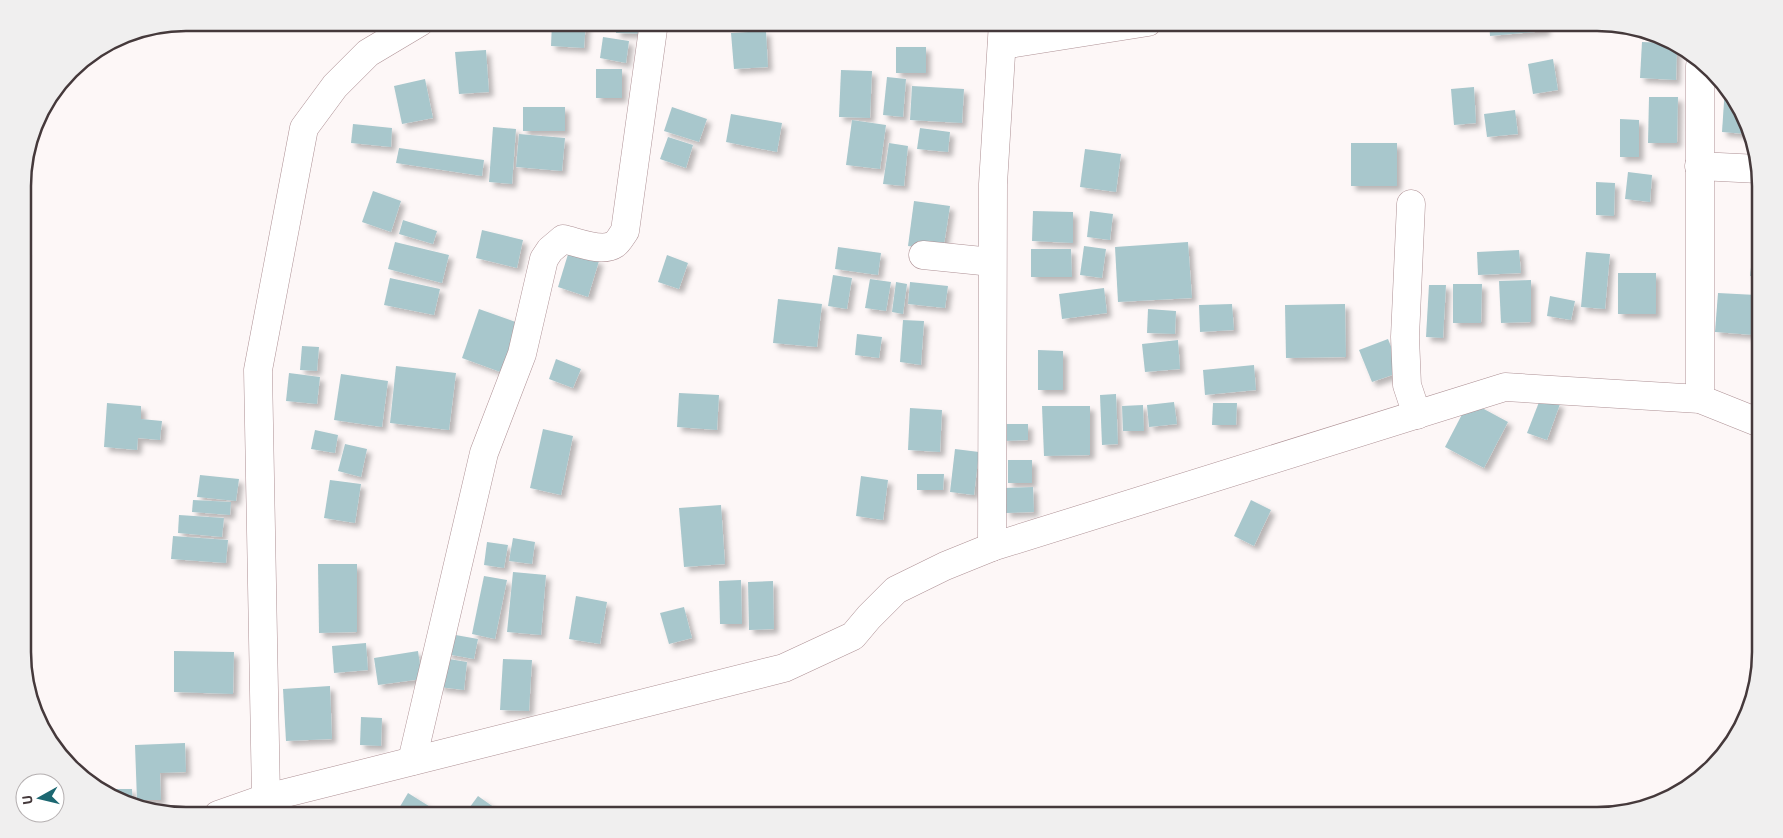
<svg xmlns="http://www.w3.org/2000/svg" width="1783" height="838" viewBox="0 0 1783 838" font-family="'Titillium Web',sans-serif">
  <defs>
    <filter id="shadow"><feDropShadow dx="4.5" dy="4.5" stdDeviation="2.5" flood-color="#0004"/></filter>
  </defs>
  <rect width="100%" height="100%" fill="#fdf7f7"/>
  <g fill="#a8c7cc" filter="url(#shadow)">
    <polygon points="552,22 586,22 584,48 551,46"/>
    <polygon points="617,22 651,22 651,34 616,33"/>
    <polygon points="1489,22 1545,22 1546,31 1490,36"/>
    <polygon points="766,31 768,67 734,69 731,33"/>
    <polygon points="603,37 629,41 626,63 600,58"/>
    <polygon points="1642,42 1670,43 1677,49 1676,80 1640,78"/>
    <rect x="896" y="47" width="30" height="26"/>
    <polygon points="486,50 489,92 459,94 455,52"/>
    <polygon points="1553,59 1558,90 1533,94 1528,64"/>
    <rect x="596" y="69" width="26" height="29"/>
    <polygon points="841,70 872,71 870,118 839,117"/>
    <polygon points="887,77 906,79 903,117 883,115"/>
    <polygon points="425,79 433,118 402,124 394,86"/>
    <polygon points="912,86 964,89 962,123 910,120"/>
    <polygon points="1474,87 1476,123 1454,125 1451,89"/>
    <polygon points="1725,87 1727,87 1746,134 1722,132"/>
    <polygon points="1649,97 1678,97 1677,143 1648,143"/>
    <rect x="523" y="107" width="42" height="24"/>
    <polygon points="672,107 707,119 699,142 664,131"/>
    <polygon points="1515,110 1518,134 1487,137 1484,114"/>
    <polygon points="731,114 782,123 777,152 726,142"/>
    <polygon points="1620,119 1639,120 1639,157 1620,157"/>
    <polygon points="852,120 886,125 880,169 846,165"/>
    <polygon points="353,124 392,128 391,147 351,143"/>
    <polygon points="493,127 516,129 512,184 489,182"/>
    <polygon points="920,128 950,132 948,152 917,149"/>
    <polygon points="519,134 565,138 562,171 516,167"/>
    <polygon points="668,137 693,145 686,168 660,159"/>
    <polygon points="889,143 908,146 904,186 883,184"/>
    <rect x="1351" y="143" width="46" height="43"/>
    <polygon points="399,148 484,160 482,176 396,163"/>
    <polygon points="1085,149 1121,154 1116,192 1080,187"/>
    <polygon points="1628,172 1652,175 1650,202 1625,199"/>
    <polygon points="1596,182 1615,183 1614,216 1596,215"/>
    <polygon points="373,191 401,201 391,232 362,222"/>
    <polygon points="914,201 950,206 943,251 908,246"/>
    <polygon points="1033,211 1073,212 1073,243 1032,241"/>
    <polygon points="1090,211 1113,214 1110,240 1087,237"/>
    <polygon points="403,220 437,231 433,244 399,234"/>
    <polygon points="482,230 523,240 517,268 476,258"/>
    <polygon points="1755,233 1759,233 1759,277 1750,276"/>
    <polygon points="395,242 449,255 442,283 388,269"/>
    <polygon points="1188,242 1192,298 1118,302 1115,247"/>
    <polygon points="1084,246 1106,249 1102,278 1080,275"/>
    <polygon points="838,247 881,253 878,275 835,269"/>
    <polygon points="1031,249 1071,249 1072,277 1031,277"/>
    <polygon points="1519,250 1521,273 1478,275 1477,252"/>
    <polygon points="569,251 599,261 588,297 558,287"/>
    <polygon points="1586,252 1610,254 1605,309 1581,307"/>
    <polygon points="667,255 688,263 679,289 658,282"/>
    <rect x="1618" y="273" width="38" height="41"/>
    <polygon points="833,275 852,278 847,309 828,306"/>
    <polygon points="390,278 440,289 434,315 384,305"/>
    <polygon points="870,279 891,282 886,311 865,308"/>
    <polygon points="1531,280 1531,322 1501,323 1499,281"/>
    <polygon points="896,282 907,284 903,314 892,312"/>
    <polygon points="910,282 948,286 945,308 908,304"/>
    <polygon points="1453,284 1482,284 1481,323 1453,323"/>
    <polygon points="1429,285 1446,285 1443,338 1426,337"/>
    <polygon points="1104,288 1107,313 1062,319 1059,294"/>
    <polygon points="1718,293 1756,295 1754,335 1715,332"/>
    <polygon points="1550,296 1575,301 1571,320 1547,316"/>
    <polygon points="778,299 822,304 817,347 773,343"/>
    <polygon points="1232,304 1234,330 1200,332 1199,305"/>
    <polygon points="1345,304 1346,357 1286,358 1285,305"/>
    <polygon points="479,309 524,325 506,374 462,358"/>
    <polygon points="1148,309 1176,311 1175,334 1147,333"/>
    <polygon points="903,320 924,321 921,365 900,362"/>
    <polygon points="857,334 882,337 879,358 855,355"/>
    <polygon points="1388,339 1401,372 1372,382 1359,350"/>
    <polygon points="1178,340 1180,369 1145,372 1142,344"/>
    <polygon points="302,346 319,347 317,371 300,370"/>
    <polygon points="1038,350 1063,351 1063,390 1038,390"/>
    <polygon points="556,359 581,369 573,388 549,379"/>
    <polygon points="1254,365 1256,390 1205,395 1203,370"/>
    <polygon points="396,366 456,373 449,430 390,423"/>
    <polygon points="289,373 320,377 317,404 286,401"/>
    <polygon points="341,374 388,381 382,427 334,420"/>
    <polygon points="679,393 719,395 717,430 677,427"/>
    <polygon points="1116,394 1118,444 1102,445 1100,395"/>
    <polygon points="1541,397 1560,404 1547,440 1527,433"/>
    <polygon points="1469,401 1508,422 1484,468 1445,447"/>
    <polygon points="1174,402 1177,424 1149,427 1147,405"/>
    <polygon points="107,403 141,406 141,419 162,421 160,440 138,438 137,450 104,447"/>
    <polygon points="1213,403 1237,403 1236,425 1212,425"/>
    <polygon points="1143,405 1144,431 1123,431 1122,406"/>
    <polygon points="1042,406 1090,406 1090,455 1044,456"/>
    <polygon points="910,408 942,410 940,452 908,450"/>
    <polygon points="1003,424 1028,424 1028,440 1003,441"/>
    <polygon points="543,429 573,436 561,495 530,488"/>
    <polygon points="315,430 338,435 335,453 311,449"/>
    <polygon points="345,444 367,449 361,477 338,471"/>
    <polygon points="955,449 979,452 974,495 950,492"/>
    <rect x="1008" y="460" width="24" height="23"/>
    <polygon points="917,474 944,474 943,490 917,490"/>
    <polygon points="200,475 239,479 236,501 197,497"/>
    <polygon points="861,476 888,480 883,520 856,516"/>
    <polygon points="330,480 361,484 355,523 324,518"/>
    <polygon points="1033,487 1034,512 1006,513 1004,488"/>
    <polygon points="193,500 231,502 230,515 192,512"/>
    <polygon points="1251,500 1271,510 1254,546 1234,536"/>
    <polygon points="721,505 725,564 684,567 679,508"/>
    <polygon points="179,515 224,518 222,537 178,533"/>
    <polygon points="173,536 228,540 226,563 171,559"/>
    <polygon points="513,538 535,542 532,564 509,561"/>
    <polygon points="487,542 508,545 504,568 484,565"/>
    <polygon points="318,564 357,564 357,632 319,633"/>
    <polygon points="513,572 546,575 541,635 507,632"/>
    <polygon points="484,576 507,580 495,639 472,634"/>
    <polygon points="741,580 742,624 720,624 719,581"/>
    <polygon points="773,581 774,629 749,630 748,582"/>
    <polygon points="576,596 607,602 600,644 569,639"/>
    <polygon points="684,607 692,638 669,644 660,613"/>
    <polygon points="450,634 478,639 474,659 446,654"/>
    <polygon points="366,643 368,670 334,673 332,646"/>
    <polygon points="174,651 234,652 233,694 174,692"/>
    <polygon points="418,651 422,679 378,685 374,658"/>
    <polygon points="443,658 467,662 464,690 439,687"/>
    <polygon points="503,659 532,660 529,711 500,710"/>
    <polygon points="330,686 332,739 286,741 283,689"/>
    <polygon points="361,717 382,718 381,746 360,745"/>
    <polygon points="185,743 186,772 160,773 161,800 137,800 135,745"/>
    <polygon points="109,789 132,789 133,805 123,803 109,792"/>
    <polygon points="408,793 440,813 439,815 395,815"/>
    <polygon points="478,796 505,815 464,815"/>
  </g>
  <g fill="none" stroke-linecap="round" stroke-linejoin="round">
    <defs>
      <g id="street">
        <polyline points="1002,45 1148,22"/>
        <polyline points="1699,166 1759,169"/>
        <polyline points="1411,204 1405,337 1407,385 1417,415"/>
        <polyline points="923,255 992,262"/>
        <polyline points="1700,399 1700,66"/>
        <polyline points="992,547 993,184 1003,22"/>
        <path d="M412,761L484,453L522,354L544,259L550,250L563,239C577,242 602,253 615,244C619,241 622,235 625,231L654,22"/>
        <polyline points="266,798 258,370 304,128 335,86 368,53 420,22"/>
        <polyline points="218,815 266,798 784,668 853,636 869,617 896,590 945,566 992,547 1505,387 1700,399 1760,423"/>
      </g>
    </defs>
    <use href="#street" stroke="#ae9195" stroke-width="29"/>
    <use href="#street" stroke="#fff" stroke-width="28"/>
  </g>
  <path d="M0 0H1783V838H0ZM186 31H1597A155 155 0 0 1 1752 186V652A155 155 0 0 1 1597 807H186A155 155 0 0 1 31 652V186A155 155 0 0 1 186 31Z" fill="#f0efef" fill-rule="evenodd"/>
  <path fill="none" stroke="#45393b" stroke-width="2.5" d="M186 31H1597A155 155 0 0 1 1752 186V652A155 155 0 0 1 1597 807H186A155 155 0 0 1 31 652V186A155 155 0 0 1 186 31Z"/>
  <g transform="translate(40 798) rotate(262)"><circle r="24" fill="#ffffff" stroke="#b5b0b1"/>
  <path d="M0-4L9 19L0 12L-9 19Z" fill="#1c6771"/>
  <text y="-8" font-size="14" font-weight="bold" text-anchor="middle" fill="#45393b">U</text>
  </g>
</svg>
